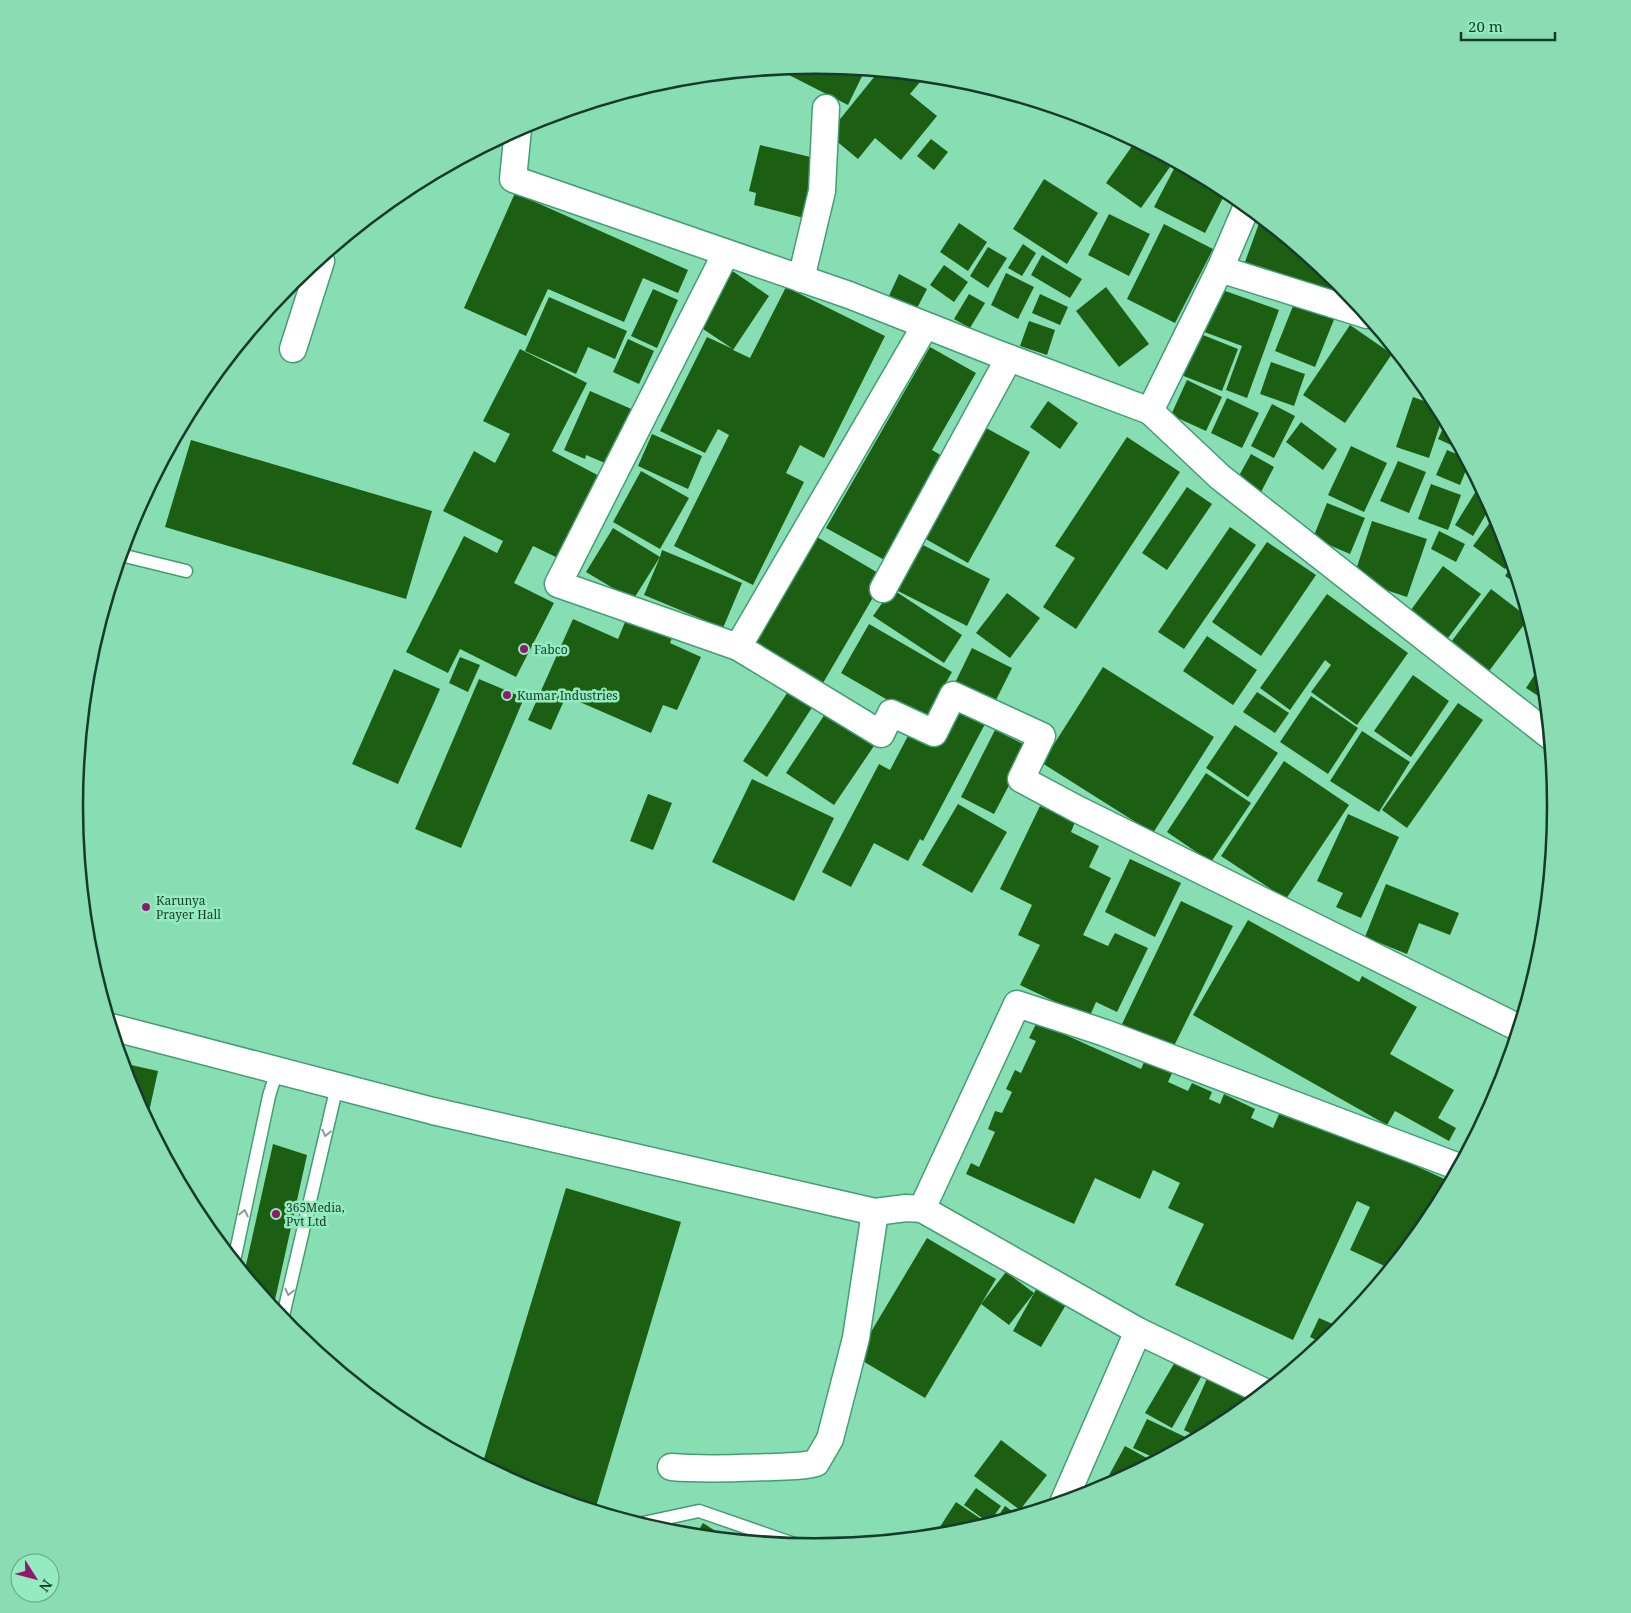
<svg xmlns="http://www.w3.org/2000/svg" width="1631" height="1613" viewBox="0 0 1631 1613" font-family="'Noto Serif',serif">
  <rect width="100%" height="100%" fill="#87deb2"/>
  <g fill="#1d5f12">
    <polygon points="816,65 865,70 848,105 781,71 783,68"/>
    <polygon points="879,71 925,76 910,94 937,116 901,160 875,138 858,159 828,134"/>
    <polygon points="931,139 948,152 934,170 917,156"/>
    <polygon points="1135,142 1170,167 1141,208 1106,183"/>
    <polygon points="760,145 819,159 804,218 754,205 756,193 749,191"/>
    <polygon points="1177,163 1227,190 1205,233 1154,207"/>
    <polygon points="1044,179 1098,213 1067,264 1013,229"/>
    <polygon points="515,193 688,270 678,293 643,278 624,322 548,289 526,336 464,308"/>
    <polygon points="1109,214 1150,234 1129,276 1088,255"/>
    <polygon points="1261,218 1335,278 1330,292 1245,262"/>
    <polygon points="959,223 987,242 968,271 940,252"/>
    <polygon points="1164,224 1213,249 1175,323 1127,299"/>
    <polygon points="1023,244 1036,253 1022,276 1008,268"/>
    <polygon points="988,247 1007,258 988,288 970,276"/>
    <polygon points="1042,255 1082,279 1070,298 1031,275"/>
    <polygon points="944,265 968,282 954,302 930,285"/>
    <polygon points="728,268 769,296 733,350 750,358 786,287 885,336 824,458 800,445 786,473 804,482 753,585 674,546 729,435 718,429 705,453 660,431 707,337 733,349 691,321"/>
    <polygon points="1006,273 1034,287 1018,319 991,305"/>
    <polygon points="899,274 927,289 915,312 888,298"/>
    <polygon points="1106,287 1149,344 1119,367 1076,311"/>
    <polygon points="1214,287 1279,310 1247,398 1226,390 1242,346 1199,330"/>
    <polygon points="653,289 678,300 657,348 631,336"/>
    <polygon points="969,294 985,303 970,328 954,319"/>
    <polygon points="1040,294 1068,307 1060,325 1032,313"/>
    <polygon points="549,297 627,331 615,359 588,347 576,374 525,351"/>
    <polygon points="1295,301 1335,317 1315,367 1275,351"/>
    <polygon points="1029,321 1055,330 1047,355 1020,346"/>
    <polygon points="1350,325 1392,354 1345,423 1303,395"/>
    <polygon points="1198,333 1238,349 1222,391 1181,375"/>
    <polygon points="628,339 654,351 639,384 613,372"/>
    <polygon points="930,347 976,373 932,450 949,460 890,563 826,528"/>
    <polygon points="520,349 587,383 552,451 603,478 562,560 533,546 514,583 554,603 516,677 460,649 448,673 406,652 464,536 497,553 503,541 443,511 474,451 495,463 510,434 483,421"/>
    <polygon points="1271,362 1305,374 1294,406 1260,394"/>
    <polygon points="1187,380 1222,397 1206,431 1171,415"/>
    <polygon points="590,391 636,411 612,466 586,455 585,459 564,450"/>
    <polygon points="1413,397 1438,406 1443,416 1429,458 1396,447"/>
    <polygon points="1227,398 1259,413 1242,448 1211,433"/>
    <polygon points="1048,401 1078,423 1060,449 1030,427"/>
    <polygon points="1272,404 1295,416 1274,458 1251,446"/>
    <polygon points="1301,422 1337,449 1323,470 1286,442"/>
    <polygon points="1446,422 1462,450 1438,439"/>
    <polygon points="979,424 1030,452 968,563 917,534"/>
    <polygon points="652,434 702,456 688,489 638,466"/>
    <polygon points="1127,437 1180,472 1076,629 1043,607 1075,558 1055,546"/>
    <polygon points="191,440 432,511 406,599 165,527"/>
    <polygon points="1351,446 1387,463 1364,512 1328,495"/>
    <polygon points="1447,450 1466,458 1469,463 1460,485 1436,475"/>
    <polygon points="1251,454 1274,467 1259,496 1235,483"/>
    <polygon points="1398,461 1426,472 1409,513 1380,501"/>
    <polygon points="641,471 689,498 660,549 613,522"/>
    <polygon points="1431,484 1461,495 1448,530 1418,519"/>
    <polygon points="1187,487 1212,504 1167,570 1142,553"/>
    <polygon points="1478,488 1484,491 1491,506 1473,536 1455,525"/>
    <polygon points="1327,503 1365,518 1350,554 1313,538"/>
    <polygon points="1496,514 1501,523 1512,560 1505,569 1473,546"/>
    <polygon points="1372,521 1427,539 1407,597 1353,579"/>
    <polygon points="1230,527 1256,545 1184,649 1158,632"/>
    <polygon points="613,528 660,557 662,550 742,583 723,628 644,595 660,557 633,600 586,572"/>
    <polygon points="1439,531 1465,544 1456,562 1431,549"/>
    <polygon points="812,534 885,577 823,683 753,642"/>
    <polygon points="1267,542 1316,575 1261,656 1212,622"/>
    <polygon points="919,543 990,579 967,626 896,590"/>
    <polygon points="1513,564 1520,586 1505,576"/>
    <polygon points="1443,566 1481,594 1445,642 1408,614"/>
    <polygon points="892,589 962,635 944,663 873,616"/>
    <polygon points="1491,589 1529,618 1486,675 1448,646"/>
    <polygon points="1007,593 1040,618 1010,658 976,633"/>
    <polygon points="1327,594 1408,653 1357,725 1311,692 1331,665 1325,660 1290,710 1260,688"/>
    <polygon points="628,615 673,635 670,643 701,657 677,710 663,705 651,733 566,696 551,730 528,720 573,619 618,639"/>
    <polygon points="869,624 952,672 924,721 841,673"/>
    <polygon points="1207,636 1257,670 1233,705 1183,671"/>
    <polygon points="972,648 1012,668 992,708 952,689"/>
    <polygon points="460,657 480,665 468,692 449,683"/>
    <polygon points="1543,662 1547,700 1546,701 1526,688"/>
    <polygon points="1103,667 1214,737 1153,833 1042,763"/>
    <polygon points="394,669 440,689 398,784 352,764"/>
    <polygon points="1413,675 1449,701 1411,757 1374,731"/>
    <polygon points="479,679 524,698 461,848 415,829"/>
    <polygon points="791,687 815,703 767,777 743,761"/>
    <polygon points="1257,692 1289,713 1275,733 1243,712"/>
    <polygon points="1311,696 1358,728 1328,774 1280,742"/>
    <polygon points="1458,703 1483,720 1407,828 1382,810"/>
    <polygon points="829,708 878,740 834,805 786,773"/>
    <polygon points="957,709 985,724 923,841 920,839 908,861 874,843 851,887 822,872 879,764 890,770 910,732 937,746"/>
    <polygon points="1235,725 1278,753 1248,797 1206,768"/>
    <polygon points="995,730 1029,747 994,814 961,797"/>
    <polygon points="1362,731 1410,762 1379,812 1330,781"/>
    <polygon points="1284,761 1349,805 1286,899 1221,856"/>
    <polygon points="1206,773 1251,803 1211,862 1167,832"/>
    <polygon points="752,779 834,818 794,901 712,862"/>
    <polygon points="648,794 672,803 653,850 630,841"/>
    <polygon points="958,804 1007,832 972,893 922,865"/>
    <polygon points="1040,806 1075,822 1071,832 1099,846 1089,867 1111,878 1083,935 1108,946 1115,933 1148,948 1117,1012 1096,1002 1089,1018 1020,985 1040,945 1018,935 1032,905 1000,889"/>
    <polygon points="1348,814 1399,837 1361,918 1336,907 1343,893 1317,881"/>
    <polygon points="1130,859 1181,883 1155,937 1105,912"/>
    <polygon points="1386,884 1459,913 1450,935 1419,923 1407,954 1365,937"/>
    <polygon points="1181,901 1233,926 1173,1048 1122,1024"/>
    <polygon points="1248,920 1359,982 1362,976 1417,1007 1390,1054 1454,1090 1438,1118 1456,1128 1449,1141 1395,1111 1387,1125 1193,1015"/>
    <polygon points="1530,991 1530,992 1524,1013 1518,1010"/>
    <polygon points="1037,1022 1141,1069 1146,1058 1173,1071 1168,1082 1188,1091 1192,1083 1212,1092 1209,1099 1220,1104 1224,1094 1255,1109 1251,1118 1273,1128 1283,1105 1451,1182 1432,1219 1391,1269 1350,1250 1370,1207 1357,1201 1293,1340 1175,1285 1204,1224 1168,1208 1180,1183 1153,1170 1140,1199 1095,1178 1074,1224 966,1174 971,1163 979,1167 995,1132 988,1129 995,1111 1002,1113 1012,1092 1006,1089 1015,1070 1021,1073 1036,1041 1029,1038"/>
    <polygon points="122,1063 158,1071 147,1121 130,1090"/>
    <polygon points="273,1144 307,1155 273,1309 244,1274"/>
    <polygon points="566,1188 681,1222 595,1510 529,1490 482,1465"/>
    <polygon points="927,1238 996,1279 925,1398 856,1357"/>
    <polygon points="1006,1272 1034,1293 1009,1325 981,1304"/>
    <polygon points="1038,1286 1067,1303 1041,1347 1013,1331"/>
    <polygon points="1319,1318 1342,1328 1324,1344 1310,1337"/>
    <polygon points="1178,1357 1204,1372 1172,1428 1145,1413"/>
    <polygon points="1210,1372 1248,1389 1235,1417 1227,1423 1200,1438 1184,1430"/>
    <polygon points="1147,1419 1194,1441 1159,1460 1133,1448"/>
    <polygon points="1001,1440 1047,1475 1020,1510 974,1476"/>
    <polygon points="1125,1446 1154,1462 1104,1489 1102,1488"/>
    <polygon points="976,1488 1001,1506 989,1523 964,1505"/>
    <polygon points="956,1502 990,1525 960,1534 934,1536"/>
    <polygon points="1005,1506 1019,1516 996,1523 994,1522"/>
    <polygon points="703,1523 728,1539 695,1536"/>
  </g>
  <g fill="none" stroke-linecap="round" stroke-linejoin="round">
    <defs>
      <g id="lane">
        <polyline points="121,555 186,571"/>
        <polyline points="234,1261 269,1096 277,1070"/>
        <polyline points="282,1320 337,1086"/>
        <polyline points="638,1524 699,1511 800,1546"/>
      </g>
      <g id="street">
        <polyline points="518,129 513,179 849,295 996,353 1150,411"/>
        <polyline points="1247,206 1220,269 1150,411 1220,477 1550,736"/>
        <polyline points="726,253 558,584 738,647 925,326"/>
        <polyline points="1220,269 1367,315"/>
        <polyline points="801,279 822,191 826,108"/>
        <polyline points="293,349 321,261 318,260"/>
        <polyline points="883,589 1009,358"/>
        <polyline points="738,647 881,734 891,713 934,733 953,695 1042,736 1021,779 1077,809 1519,1028"/>
        <polyline points="111,1027 433,1111 875,1212 906,1208 922,1209 1138,1331 1265,1392"/>
        <polyline points="922,1209 1017,1004 1105,1033 1459,1167"/>
        <path d="M671,1467C706,1470 739,1468 773,1467C788,1466 802,1467 816,1463L830,1439L856,1338L875,1212"/>
        <polyline points="1063,1503 1138,1331"/>
      </g>
    </defs>
    <use href="#lane" stroke="#449d74" stroke-width="15"/>
    <use href="#street" stroke="#449d74" stroke-width="29"/>
    <use href="#lane" stroke="#fff" stroke-width="12"/>
    <use href="#street" stroke="#fff" stroke-width="26"/>
  </g>
  <defs><path id="oneway-chevron" d="M-2-3.5L2.5 0L-2 3.5" fill="none" stroke-width="1.6" stroke-linecap="round" stroke-linejoin="round" transform="scale(1.25)"/></defs>
  <g stroke="#8a9d94">
    <use href="#oneway-chevron" transform="translate(326 1133) rotate(103)"/>
    <use href="#oneway-chevron" transform="translate(244 1213) rotate(-78)"/>
    <use href="#oneway-chevron" transform="translate(289 1292) rotate(103)"/>
  </g>
  <g fill="#921773" stroke="#94ebbf" stroke-width="2">
    <circle cx="524" cy="649" r="5"/>
    <circle cx="507" cy="695" r="5"/>
    <circle cx="146" cy="907" r="5"/>
    <circle cx="276" cy="1214" r="5"/>
  </g>
  <g text-anchor="middle" dominant-baseline="central" stroke-width="5" stroke-linejoin="round" paint-order="stroke">
    <g font-size="12" fill="#163b2a" stroke="#94ebbf" text-anchor="start">
      <text x="534" y="649">Fabco</text>
      <text x="517" y="695">Kumar Industries</text>
      <text x="156" y="900">Karunya<tspan x="156" dy="14">Prayer Hall</tspan></text>
      <text x="286" y="1207">365Media,<tspan x="286" dy="14">Pvt Ltd</tspan></text>
    </g>
  </g>
  <path d="M0 0H1631V1613H0ZM83 806a732 732 0 1 1 1464 0a732 732 0 1 1-1464 0Z" fill="#8addb3" fill-rule="evenodd"/>
  <path fill="none" stroke="#163b2a" stroke-width="2.5" d="M83 806a732 732 0 1 1 1464 0a732 732 0 1 1-1464 0Z"/>
  <g transform="translate(35 1578) rotate(126)"><circle r="24" fill="#94ebbf" stroke="#62a583"/>
  <path d="M0-4L9 19L0 12L-9 19Z" fill="#921773"/>
  <text y="-8" font-size="14" font-weight="bold" text-anchor="middle" fill="#163b2a">N</text>
  </g>
  <path d="M1461 32v8h94v-8" fill="none" stroke="#163b2a" stroke-width="2.5"/>
  <text x="1468" y="32" font-size="15" fill="#163b2a" stroke="#94ebbf" stroke-width="4" paint-order="stroke">20 m</text>
</svg>
